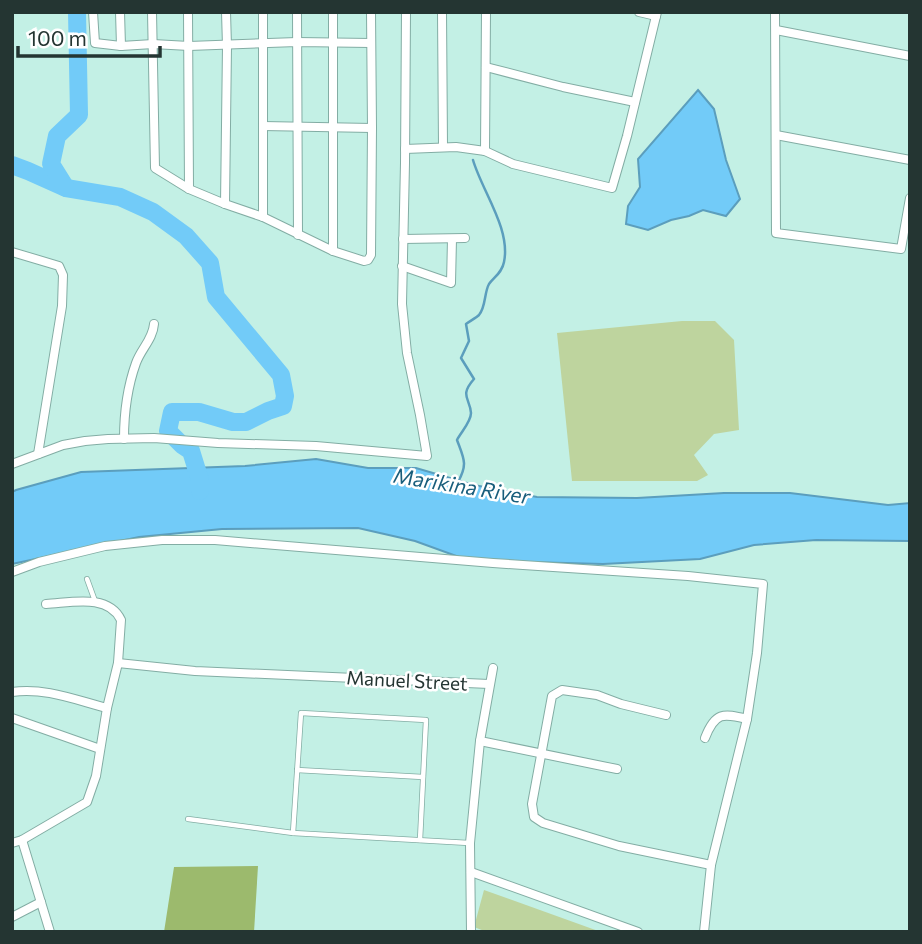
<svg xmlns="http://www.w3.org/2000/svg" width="922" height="944" viewBox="0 0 922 944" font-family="Commissioner,sans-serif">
  <rect width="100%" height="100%" fill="#c3f0e5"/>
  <g fill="#bed49e">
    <polygon points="682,321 715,321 734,340 739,430 714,434 694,455 708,475 697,481 572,481 557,333"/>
    <polygon points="484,890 601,932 487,932 474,927"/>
  </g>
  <polygon fill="#9cba6d" points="258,866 254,932 164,932 174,867"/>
  <g fill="#72cbf8" stroke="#5b9ebd" stroke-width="2">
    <polygon points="698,90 714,109 726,160 740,199 726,216 703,210 689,216 671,220 648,230 626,224 628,206 640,187 638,159"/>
    <polygon points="316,459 368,468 416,468 474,485 537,497 637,498 724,493 790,493 888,505 910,503 910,541 816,540 754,545 700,559 603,564 528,562 459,557 415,541 358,528 222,529 139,537 12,564 12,492 16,490 81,472 245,466"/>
  </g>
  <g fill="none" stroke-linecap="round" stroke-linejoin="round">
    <path stroke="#5b9ebd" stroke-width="2.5" d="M458,482C468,464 464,459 457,440C461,432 471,422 471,413C470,398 459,396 474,379L461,358L469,341L466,324C470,321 476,318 479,315C486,307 484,293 489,284C494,277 502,273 504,262C511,229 482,191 473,160"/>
    <g stroke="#72cbf8" stroke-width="18">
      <polyline points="12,165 28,171 66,188 120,197 153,212 186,236 210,263 216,297 281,375 285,396 283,406 268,411 246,422 233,422 199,412 172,412 168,431 182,445 191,451 200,480 200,491"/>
      <polyline points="66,188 51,164 57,136 79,115 77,12"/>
    </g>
    <defs>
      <g id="service">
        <polyline points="87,579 95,601"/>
        <polyline points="297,770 423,777"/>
        <polyline points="188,819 293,833 469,843"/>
        <polyline points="293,833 301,713 426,720 420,840"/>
      </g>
      <g id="minor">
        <polyline points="93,12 95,43 121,46 153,44 189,46 297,42 371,43"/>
        <polyline points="120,12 121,46"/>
        <polyline points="152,12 155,168 189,189 225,204 263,217 333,251 364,261 368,260 371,255 372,128 371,12"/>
        <polyline points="188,12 189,189"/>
        <polyline points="263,12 263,217"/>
        <polyline points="297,12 298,235"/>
        <polyline points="333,12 333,251"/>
        <polyline points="442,12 443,147"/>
        <polyline points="639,12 656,16"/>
        <polyline points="775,12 776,233 901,249 910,198"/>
        <polyline points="776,30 910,56"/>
        <polyline points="486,67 563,87 635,102"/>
        <polyline points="263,126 372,128"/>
        <polyline points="776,135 910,160"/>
        <polyline points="405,149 456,147 485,151 513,164 612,188 627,136 657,12"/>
        <polyline points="485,151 486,12"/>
        <polyline points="225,204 227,46 226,12"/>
        <polyline points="403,239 465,238"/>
        <polyline points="12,252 59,266 63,275 62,306 38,454"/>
        <polyline points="402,266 451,283 452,239"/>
        <path d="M124,439C124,412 127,388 136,363C141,349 153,339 154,324"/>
        <polyline points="12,464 63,445 85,441 108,439 154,438 218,443 316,446 427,456 420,415 407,353 402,304 405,163 406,12"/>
        <polyline points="12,572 39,562 105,546 162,540 215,540 493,563 688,576 763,584 757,653 747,719 711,865 704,932"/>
        <polyline points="118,663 195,671 489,684"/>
        <path d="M12,692C44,687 76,700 107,708"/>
        <polyline points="666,715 621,704 597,695 562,690 552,696 532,804 534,817 543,823 619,846 711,865"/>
        <polyline points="12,718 100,749"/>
        <path d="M705,738C715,712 723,713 747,719"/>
        <polyline points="480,741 617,769"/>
        <polyline points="22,840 50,932"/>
        <path d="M12,843L22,840L87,802L96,776L107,708L118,663L121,620C108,593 70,603 46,604"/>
        <polyline points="471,872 638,932"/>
        <polyline points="12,917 41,902"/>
        <polyline points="471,932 470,843 480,741 493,668"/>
      </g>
    </defs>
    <use href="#service" stroke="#83ada4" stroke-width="6"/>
    <use href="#minor" stroke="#83ada4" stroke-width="10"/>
    <use href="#service" stroke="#fff" stroke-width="4.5"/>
    <use href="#minor" stroke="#fff" stroke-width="8"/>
  </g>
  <g text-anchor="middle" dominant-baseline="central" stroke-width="5" stroke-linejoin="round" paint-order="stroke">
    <g font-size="19" fill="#243532" stroke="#fff">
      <text transform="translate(407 680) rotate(3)">Manuel Street</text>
    </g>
    <g font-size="21" font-style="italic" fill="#195e7c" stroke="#fff">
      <text transform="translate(462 485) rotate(9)">Marikina River</text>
    </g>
  </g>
  <rect width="922" height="944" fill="none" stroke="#243532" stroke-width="28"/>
  <path d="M18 46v10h142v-10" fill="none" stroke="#243532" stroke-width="3.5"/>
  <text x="28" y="46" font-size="21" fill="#243532" stroke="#ffffff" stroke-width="5" paint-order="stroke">100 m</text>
</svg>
